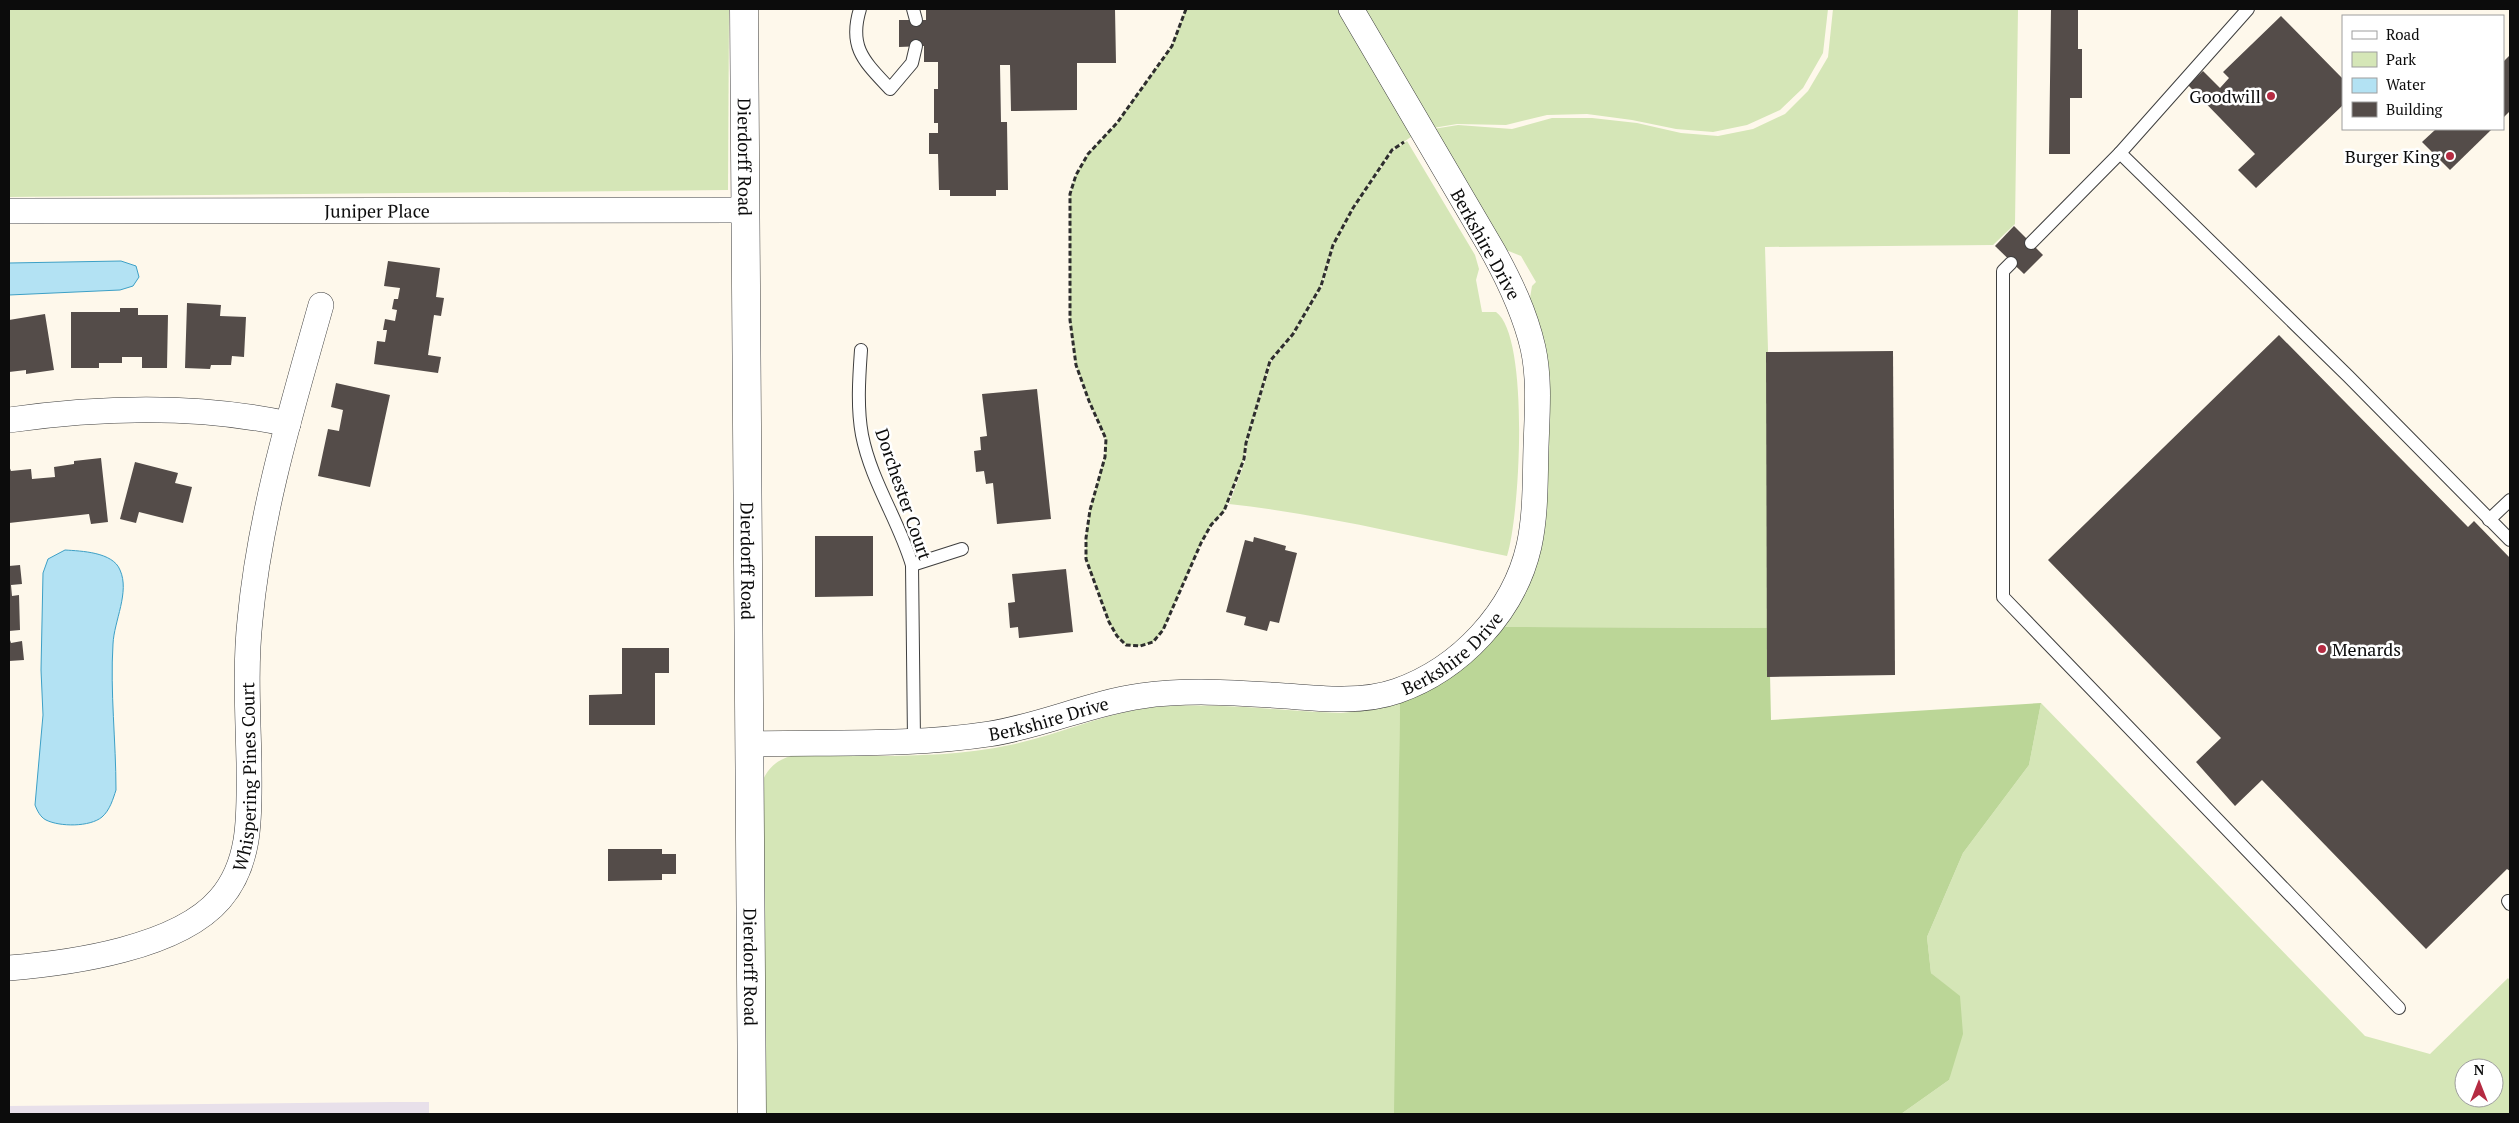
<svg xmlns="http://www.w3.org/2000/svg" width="2519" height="1123" viewBox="0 0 2519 1123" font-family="'PT Serif',serif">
  <rect width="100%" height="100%" fill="#fef8eb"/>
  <polygon fill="#e8e0ea" points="391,1102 429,1102 429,1114 9,1114 9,1106"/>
  <g fill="#d5e6b7" fill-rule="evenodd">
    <polygon points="9,9 729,9 728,190 9,197"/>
    <polygon points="1186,9 1828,9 1823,53 1803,88 1780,110 1747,125 1713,132 1676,129 1632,120 1587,114 1547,115 1506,125 1457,124 1421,130 1392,150 1353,208 1333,245 1321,286 1293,334 1270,361 1246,443 1244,459 1224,511 1211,525 1201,543 1163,630 1153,642 1140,646 1126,645 1117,636 1109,622 1086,559 1086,538 1090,510 1105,457 1106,439 1089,401 1076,365 1070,320 1070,194 1076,175 1088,154 1117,123 1172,46"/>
    <polygon points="1833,9 2018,9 2015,224 1993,245 1765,247 1768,350 1769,628 1503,627 1520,600 1530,298 1532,286 1536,282 1521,256 1506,250 1433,129 1458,125 1512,129 1552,118 1592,118 1637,123 1681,133 1718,136 1753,129 1785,114 1808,91 1828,57"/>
    <path d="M1407,141L1475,255L1479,269L1476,280L1482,312H1496C1530,336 1520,516 1507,556C1415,537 1323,514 1229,504L1246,459L1247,443L1271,362L1294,334L1322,287L1334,245L1354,208L1393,151Z"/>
    <path d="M1400,702L1396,1114H764L763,780C769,767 777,760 791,756C861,755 942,760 1010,745C1059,735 1106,712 1156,707C1218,702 1280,711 1341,713L1361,711Z"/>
    <path d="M2041,703L2365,1036L2430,1054L2508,978L2510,981V1114H1901L1949,1080L1960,997L1931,973L1927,937L1963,853L2029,765ZM2464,1068H2494V1098H2464Z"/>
  </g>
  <polygon fill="#bbd697" points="1503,627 1769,628 1771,720 2041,703 2029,765 1963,853 1927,937 1931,973 1960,996 1963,1034 1949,1080 1901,1114 1394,1114 1400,702"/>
  <g fill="#b3e2f3" stroke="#3da0c6">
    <polygon points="121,261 136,266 139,277 133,286 120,290 9,295 9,263"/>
    <path d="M65,550C81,551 113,552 120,570C130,592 114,621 113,644C110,692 116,741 116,790C113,799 110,810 102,817C90,827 60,827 46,820C40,817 37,810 35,805L43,715L41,670L43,573L48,559Z"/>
  </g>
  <g fill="#544c49">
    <polygon points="926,9 1115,9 1116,63 1077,63 1077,110 1011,111 1010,65 1000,65 1001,122 1007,122 1008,190 996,190 996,196 950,196 950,190 939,190 938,154 929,154 929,133 938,133 938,123 934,123 934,89 938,89 938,62 924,62 924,46 899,47 899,20 926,20"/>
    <polygon points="2051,9 2078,9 2078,49 2082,49 2082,98 2070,98 2070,154 2049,154"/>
    <polygon points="2281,16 2343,79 2343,105 2256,188 2238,170 2255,154 2188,85 2203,71 2220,88 2229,78 2223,72"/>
    <polygon points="2510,55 2510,111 2503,118 2503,62"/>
    <polygon points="2436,129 2492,129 2450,170 2422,142"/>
    <polygon points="2014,226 2043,255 2024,274 1995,246"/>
    <polygon points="388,261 440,268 436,297 444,298 441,316 434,315 428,355 441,357 438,373 374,364 377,341 385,342 387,330 383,330 385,319 395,321 397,310 392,309 394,299 398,299 400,288 384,286"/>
    <polygon points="187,303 221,305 220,316 246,317 244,357 232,356 231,365 211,365 210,369 185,368"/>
    <polygon points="120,308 138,308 138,315 168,315 167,368 142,368 142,357 122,357 122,363 99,363 99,368 71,368 71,312 120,312"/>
    <polygon points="45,314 54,370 26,374 26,370 9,372 9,320"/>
    <polygon points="2279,335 2468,527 2474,521 2510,558 2510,871 2507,869 2426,949 2262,780 2235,806 2196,762 2221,738 2048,560"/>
    <polygon points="1893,351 1895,675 1767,677 1766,352"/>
    <polygon points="336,383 390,395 370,487 318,476 328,429 339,431 343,410 331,407"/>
    <polygon points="1037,389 1051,519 997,524 993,483 986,484 984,471 976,472 974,451 981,450 980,437 987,436 982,394"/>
    <polygon points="101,458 108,522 91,524 89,514 9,523 9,466 11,471 31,469 32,479 55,477 54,467 74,464 74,461"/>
    <polygon points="135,462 178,473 175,483 192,487 183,523 139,512 136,523 120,519"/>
    <polygon points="815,536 873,536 873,596 815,597"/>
    <polygon points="1254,537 1286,546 1285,550 1297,553 1279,623 1270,621 1267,631 1244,625 1246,617 1226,612 1245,540 1253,542"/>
    <polygon points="20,565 22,584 11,585 12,596 19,595 20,630 9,631 9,566"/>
    <polygon points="1066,569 1073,632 1019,638 1018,627 1010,628 1008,603 1015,602 1012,574"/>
    <polygon points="9,637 11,643 22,641 24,660 9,661"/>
    <polygon points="622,648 669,648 669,673 655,673 655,725 589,725 589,695 622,694"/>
    <polygon points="608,849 662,849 662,854 676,854 676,874 662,874 662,880 608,881"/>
  </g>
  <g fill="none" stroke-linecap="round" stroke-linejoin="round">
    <defs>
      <g id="service">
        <path d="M860,9C848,48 865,62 890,89L912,63L916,46"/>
        <polyline points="913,9 916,20"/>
        <polyline points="2248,9 2120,153 2348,376 2510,540"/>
        <polyline points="2031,243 2120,153"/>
        <polyline points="2011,263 2003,271 2003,597 2399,1008"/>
        <path d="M861,350C859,378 857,408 862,435C871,481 899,521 912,565L914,740"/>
        <polyline points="2489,520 2510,500"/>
        <polyline points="912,565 962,549"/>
        <polyline points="2508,901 2510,904"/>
      </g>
      <g id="minor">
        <path id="s1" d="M9,211L745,210"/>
        <path d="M9,420C101,407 196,404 288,424"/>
        <path id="s2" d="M750,744C829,742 911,746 989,734C1042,726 1090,703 1141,696C1190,689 1238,693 1287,696C1322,699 1363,703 1397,691C1460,669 1514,612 1529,546C1536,514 1535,480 1536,447C1537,415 1540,379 1533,348C1525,313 1510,282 1493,251L1351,9"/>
        <path id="s3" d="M9,968C71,963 178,948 220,899C253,861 249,810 249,763C248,715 245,667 250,620C260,512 292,408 321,305"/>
      </g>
      <g id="tertiary">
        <path id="s4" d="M744,9L752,1114"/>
      </g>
    </defs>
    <use href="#service" stroke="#3f3f3f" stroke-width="14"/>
    <use href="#minor" stroke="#3f3f3f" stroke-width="26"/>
    <use href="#tertiary" stroke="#3f3f3f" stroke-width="29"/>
    <polyline stroke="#2e2e2e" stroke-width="3" stroke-dasharray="5 2.5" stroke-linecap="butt" points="1186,9 1172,46 1117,123 1088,154 1076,175 1070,194 1070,320 1076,365 1089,401 1106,439 1105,457 1090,510 1086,538 1086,559 1109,622 1117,636 1126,645 1140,646 1153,642 1163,630 1201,543 1211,525 1224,511 1244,459 1246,443 1270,361 1293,334 1321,286 1333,245 1353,208 1392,150 1404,142"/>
    <use href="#service" stroke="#fff" stroke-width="12"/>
    <use href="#minor" stroke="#fff" stroke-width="25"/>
    <use href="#tertiary" stroke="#fff" stroke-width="28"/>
  </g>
  <g fill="#b52b42" stroke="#fff" stroke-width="2">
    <circle cx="2271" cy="96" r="5"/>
    <circle cx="2450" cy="156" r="5"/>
    <circle cx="2322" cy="649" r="5"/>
  </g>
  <g text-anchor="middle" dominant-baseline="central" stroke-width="5" stroke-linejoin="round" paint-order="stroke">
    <g font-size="18" fill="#0c0c0c" stroke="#fff" text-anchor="end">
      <text x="2261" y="96">Goodwill</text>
      <text x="2440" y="156">Burger King</text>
      <text x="2332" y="649" text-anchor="start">Menards</text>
    </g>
    <g font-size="18" fill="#0c0c0c" stroke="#fff">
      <text stroke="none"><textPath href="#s4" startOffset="148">Dierdorff Road</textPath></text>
      <text stroke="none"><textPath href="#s1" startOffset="368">Juniper Place</textPath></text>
      <text transform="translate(1486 244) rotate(61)">Berkshire Drive</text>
      <text transform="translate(904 494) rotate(71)">Dorchester Court</text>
      <text stroke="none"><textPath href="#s4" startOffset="552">Dierdorff Road</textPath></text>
      <text stroke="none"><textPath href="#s2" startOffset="721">Berkshire Drive</textPath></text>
      <text stroke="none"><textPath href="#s2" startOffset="301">Berkshire Drive</textPath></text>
      <text stroke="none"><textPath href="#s3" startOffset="355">Whispering Pines Court</textPath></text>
      <text stroke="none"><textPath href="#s4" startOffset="958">Dierdorff Road</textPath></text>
    </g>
  </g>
  <rect width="2519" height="1123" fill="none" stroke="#0c0c0c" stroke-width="20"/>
  <rect x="2342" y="15" width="162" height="115" fill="#ffffff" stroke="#9e9e9e"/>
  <rect x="2352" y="31" width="25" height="8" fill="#ffffff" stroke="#9e9e9e"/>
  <text x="2386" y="40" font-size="15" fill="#0c0c0c">Road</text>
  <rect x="2352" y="52" width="25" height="15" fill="#d5e6b7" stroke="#9e9e9e"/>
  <text x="2386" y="65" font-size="15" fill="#0c0c0c">Park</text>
  <rect x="2352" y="78" width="25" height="15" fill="#b3e2f3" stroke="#9e9e9e"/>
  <text x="2386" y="90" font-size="15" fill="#0c0c0c">Water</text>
  <rect x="2352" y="102" width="25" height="15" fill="#544c49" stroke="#9e9e9e"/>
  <text x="2386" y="115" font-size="15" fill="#0c0c0c">Building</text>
  <g transform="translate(2479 1083)"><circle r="24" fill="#ffffff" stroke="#9e9e9e"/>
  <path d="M0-4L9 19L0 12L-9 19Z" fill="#b52b42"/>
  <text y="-8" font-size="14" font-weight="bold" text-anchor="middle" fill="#0c0c0c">N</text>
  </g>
</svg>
